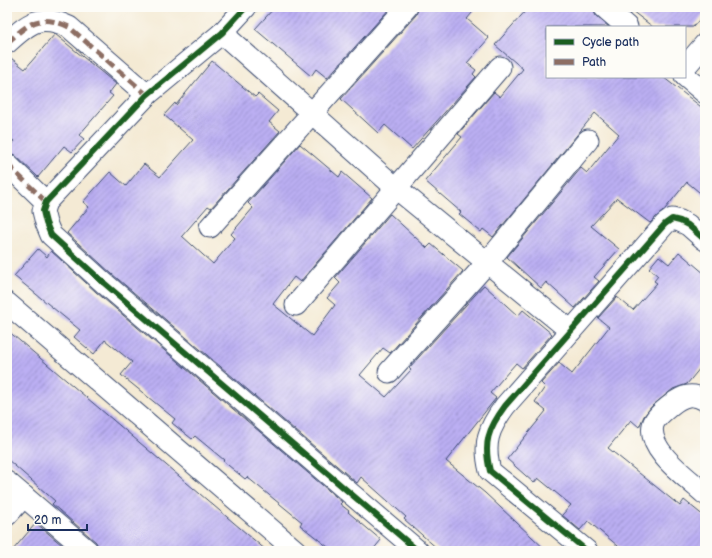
<svg xmlns="http://www.w3.org/2000/svg" width="712" height="558" viewBox="0 0 712 558" font-family="'Balsamiq Sans',sans-serif">
  <defs>
    <pattern id="building-hatch" width="6" height="6" patternUnits="userSpaceOnUse"><rect width="6" height="6" fill="#bbaff3"/><path d="M-1 1l2-2M0 6l6-6M5 7l2-2" fill="none" stroke="#978fc8"/></pattern>
  </defs>
  <rect width="100%" height="100%" fill="#fdfcf7"/>
  <filter id="ink" filterUnits="userSpaceOnUse"><feTurbulence type="fractalNoise" baseFrequency=".025" numOctaves="2"/><feDisplacementMap in="SourceGraphic" scale="8" xChannelSelector="R" yChannelSelector="G"/><feConvolveMatrix kernelMatrix="1 2 1 2 8 2 1 2 1" color-interpolation-filters="sRGB"/></filter>
  <filter id="wash" filterUnits="userSpaceOnUse"><feTurbulence type="fractalNoise" baseFrequency=".012" numOctaves="4" result="noise"/><feDisplacementMap in="SourceGraphic" scale="16" xChannelSelector="R" yChannelSelector="G"/><feGaussianBlur stdDeviation="0.9" result="paint"/><feColorMatrix in="noise" values="0 0 0 0 0 0 0 0 0 0 0 0 0 0 0 0 0 1.4 0 .05"/><feComposite in="paint" operator="in"/></filter>
  <g filter="url(#wash)">
    <rect width="100%" height="100%" fill="#f4ead4"/>
    <g id="blocks">
      <g fill="url(#building-hatch)">
        <polygon points="275,7 391,7 327,78 316,69 311,76 255,29"/>
        <polygon points="419,7 477,7 467,19 489,38 467,63 476,70 473,74 476,77 412,149 385,125 378,133 341,99 416,15"/>
        <polygon points="529,7 592,7 596,16 609,27 547,27 547,77 663,77 705,110 705,197 687,182 665,209 650,223 617,198 591,226 619,249 594,277 599,281 575,308 546,282 541,288 507,257 581,168 587,173 619,134 595,113 493,237 483,229 481,232 459,214 461,212 425,181 462,137 458,134 494,92 500,97 523,69 495,45"/>
        <polygon points="622,7 705,7 705,13 693,27 653,27 632,11 630,14"/>
        <polygon points="55,34 116,84 109,93 113,96 79,135 84,139 72,152 64,146 38,177 15,155 7,152 7,150 14,141 7,135 7,55 25,69"/>
        <polygon points="212,61 255,97 258,94 278,111 269,122 280,131 211,208 208,206 182,236 213,264 235,238 231,234 253,208 248,203 300,144 339,177 342,172 372,198 300,282 294,277 273,304 312,336 335,305 327,298 340,283 335,278 390,214 427,248 431,244 463,271 390,353 383,348 360,375 386,397 411,370 409,368 484,285 518,316 523,310 552,334 522,368 516,363 490,393 496,398 446,461 485,493 547,551 440,551 404,519 406,517 361,477 357,483 112,274 67,233 89,207 83,202 110,172 126,186 144,164 160,177 193,140 164,115 175,103 176,105"/>
        <polygon points="38,249 47,257 51,251 96,292 342,502 340,504 349,511 348,512 381,540 372,551 333,551 300,525 302,522 247,477 245,479 223,461 224,460 195,436 192,439 172,423 175,419 121,375 132,362 105,340 94,354 74,337 80,330 14,276"/>
        <polygon points="679,252 705,274 705,362 687,384 673,389 652,406 644,416 639,427 631,420 608,448 680,506 684,500 705,517 705,551 624,551 588,521 580,530 562,515 571,505 538,478 534,483 507,459 546,411 535,402 545,387 541,383 559,363 572,374 609,327 598,318 617,297 633,310 657,283 654,281 658,276 649,268 659,256 669,264"/>
        <polygon points="7,330 146,448 267,551 100,551 96,542 52,504 55,501 7,459"/>
        <polygon points="36,523 69,551 12,551"/>
      </g>
    </g>
  </g>
  <g filter="url(#ink)">
    <use href="#blocks" fill-opacity="0" stroke="#3c4b70" stroke-width="1"/>
    <g fill="none" stroke-linecap="round" stroke-linejoin="round">
      <defs>
        <g id="minor">
          <polyline points="246,7 222,33 147,95 46,202 43,211 46,223 51,235 104,283 418,551"/>
          <polyline points="604,7 627,27"/>
          <polyline points="222,33 396,188 571,331"/>
          <path d="M7,43C29,23 39,13 69,27L147,95"/>
          <polyline points="685,67 705,44"/>
          <polyline points="685,76 705,93"/>
          <polyline points="7,164 46,202"/>
          <polyline points="210,227 407,7"/>
          <polyline points="7,303 296,551"/>
          <polyline points="296,305 500,67"/>
          <polyline points="389,372 486,264 588,140"/>
          <path d="M705,400C692,393 683,395 671,405C665,410 655,417 653,425C647,451 688,478 705,494"/>
          <polyline points="7,482 88,551"/>
          <polyline points="7,515 24,496"/>
          <path d="M587,551L490,471C483,443 488,429 505,406L665,224L672,219L680,221L688,225L705,240"/>
        </g>
      </defs>
      <use href="#minor" stroke="#3c4b70" stroke-width="23"/>
      <use href="#minor" stroke="#fff" stroke-width="21"/>
      <g stroke="#8d6e63" stroke-width="5" stroke-dasharray="10 5" stroke-linecap="butt">
        <path d="M7,43C29,23 39,13 69,27L147,95"/>
        <polyline points="7,164 46,202"/>
      </g>
      <defs>
        <g id="cycleway">
          <polyline points="246,7 222,33 147,95 46,202 43,211 46,223 51,235 104,283 418,551"/>
          <path d="M587,551L490,471C483,443 488,429 505,406L665,224L672,219L680,221L688,225L705,240"/>
        </g>
      </defs>
      <use href="#cycleway" stroke="#fdfcf7" stroke-width="8"/>
      <use href="#cycleway" stroke="#1b5e20" stroke-width="6"/>
    </g>
  </g>
  <rect width="712" height="558" fill="none" stroke="#fdfcf7" stroke-width="24"/>
  <rect x="546" y="26" width="140" height="52" fill="#fdfcf7" stroke="#a3aaba"/>
  <rect x="554" y="39" width="20" height="6" fill="#1b5e20" stroke="#a3aaba"/>
  <text x="582" y="46" font-size="12" fill="#1b2f5e">Cycle path</text>
  <rect x="554" y="59" width="20" height="6" fill="#8d6e63" stroke="#a3aaba"/>
  <text x="582" y="66" font-size="12" fill="#1b2f5e">Path</text>
  <path d="M28 524v6h59v-6" fill="none" stroke="#1b2f5e" stroke-width="2"/>
  <text x="34" y="524" font-size="12" fill="#1b2f5e" stroke="#fdfcf7" stroke-width="3" paint-order="stroke">20 m</text>
</svg>
